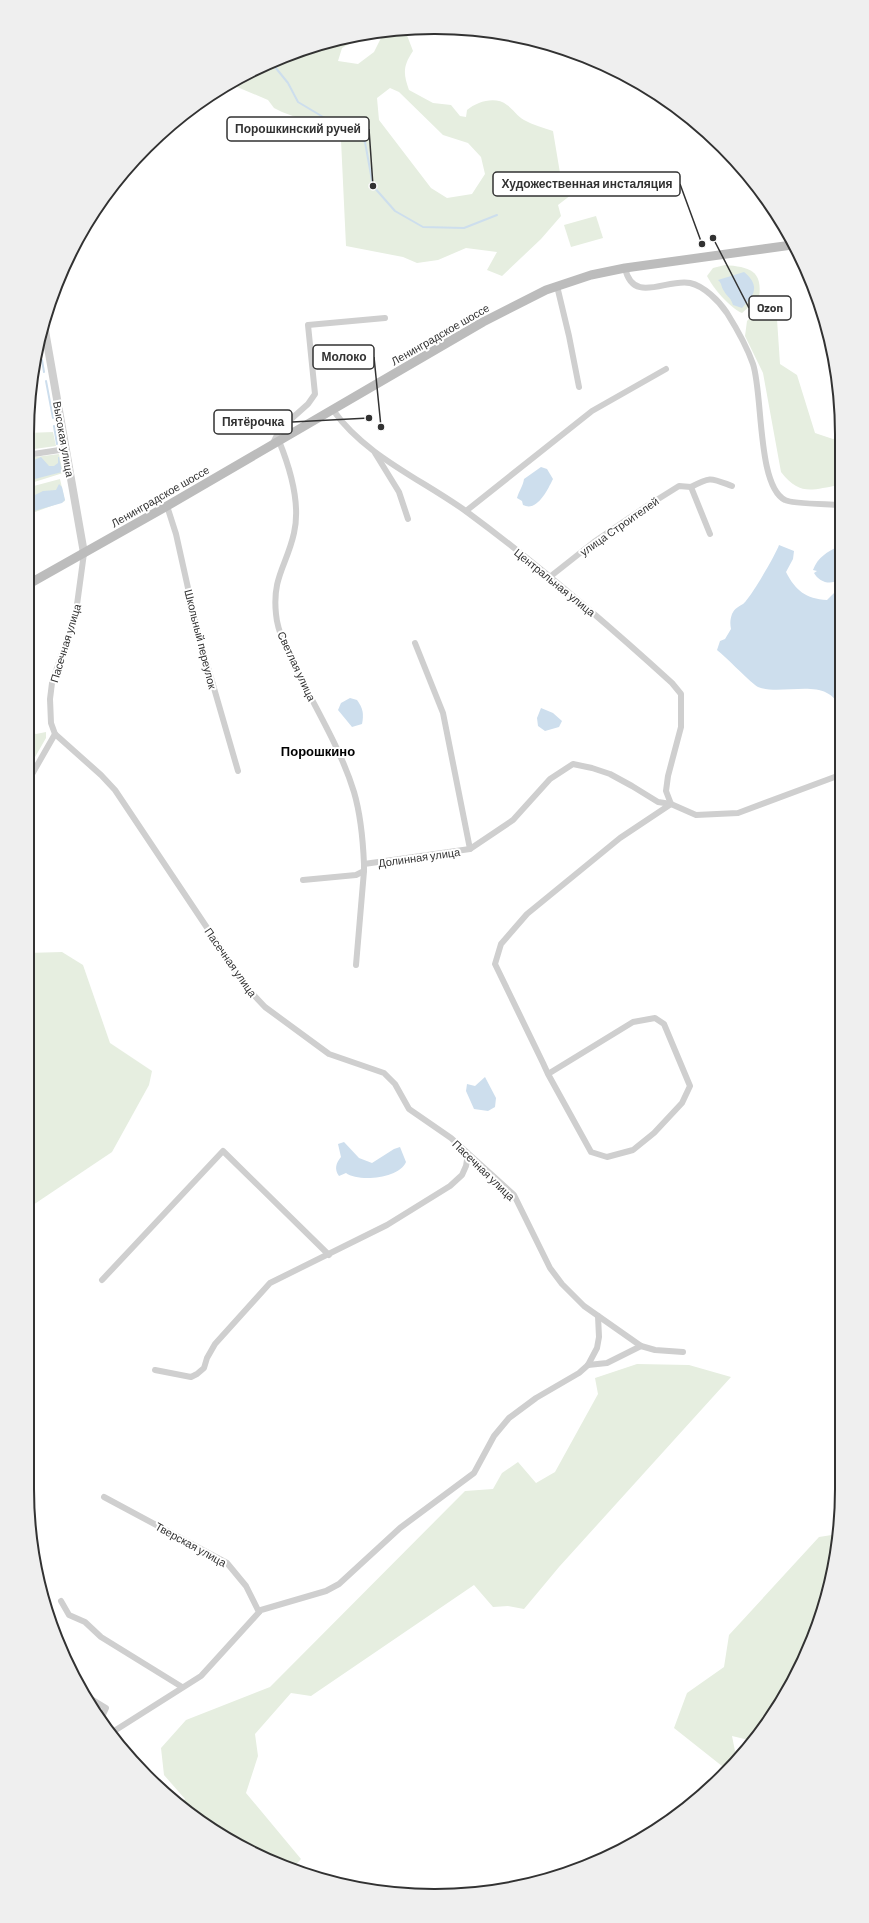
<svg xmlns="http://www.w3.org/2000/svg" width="869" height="1923" viewBox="0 0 869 1923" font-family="Barlow,sans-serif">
  <rect width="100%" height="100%" fill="#fff"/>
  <g fill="#e6eee0" fill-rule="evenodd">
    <path d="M405,30L413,51C403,66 403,73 409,90L433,103L451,105L460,116L466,117L467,110C478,101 496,96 507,105C513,109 517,116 524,120C533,125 544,128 553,131L561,179L585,175L584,185L558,205L561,216L541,239L502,276L487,270L497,252L466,248L438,260L417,263L403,257L346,246L341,140L325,128L282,112L274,108L268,100L230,84L278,58L355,35L366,34L342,48L338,61L358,64L374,52L384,32ZM390,88L399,92L443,135L468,143L481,157L485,174L472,194L447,198L431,188L379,120L377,98Z"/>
    <polygon points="596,216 603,238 571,247 564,225"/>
    <path d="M725,265C749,267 763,270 759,298L742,313C730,308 713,288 707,276L713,268Z"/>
    <path d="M768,299L776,304L780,364L797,375L815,433L833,439L839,437V485C811,490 800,496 781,472L763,373L745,336L747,321Z"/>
    <polygon points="53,432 56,446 27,450 27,433"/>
    <polygon points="59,454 63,473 28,484 30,487 60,479 65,501 27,515 27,458"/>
    <polygon points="27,730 36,734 46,732 46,738 27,771"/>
    <polygon points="62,952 83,965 110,1043 152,1071 149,1085 112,1152 27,1209 27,953"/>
    <polygon points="637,1364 689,1365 731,1377 559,1567 524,1609 508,1606 493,1607 474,1585 311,1696 291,1693 255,1734 258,1756 246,1793 301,1859 292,1869 231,1842 180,1805 185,1799 164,1775 161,1748 186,1720 270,1687 465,1491 493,1489 502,1473 518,1462 536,1483 555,1472 598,1394 595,1378"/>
    <polygon points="838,1534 834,1568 811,1644 773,1715 753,1741 732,1736 737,1761 727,1770 674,1728 687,1693 724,1667 729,1635 819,1537"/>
  </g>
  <g fill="#cddeed">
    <path d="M744,272C761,286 754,296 742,308L733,305C730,296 727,297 724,291C721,287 722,283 718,280Z"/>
    <polygon points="41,457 49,466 54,466 58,463 58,457 59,457 62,472 27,481 27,472 32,468 34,460"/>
    <path d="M541,467L547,469L553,479C547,491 537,512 523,505L522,501L517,498C519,491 523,486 524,479Z"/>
    <polygon points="59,484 62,487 65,500 62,503 27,513 27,497 29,498 43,491 56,490"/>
    <path d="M779,545L794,551L793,559L786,572C795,590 806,599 827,600L839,588L840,710C830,674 783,697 758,687C753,685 725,656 717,650L720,641L725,639L731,629C730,624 730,620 732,614C735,608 738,607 743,604C750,599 776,554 779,545Z"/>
    <path d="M839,546V579C831,586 819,582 814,573L817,571L813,570C818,557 827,552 839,546Z"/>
    <path d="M27,665C37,677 35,709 27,722Z"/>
    <path d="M350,698L357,700C363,708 364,714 362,724L352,727L338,710L341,703Z"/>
    <polygon points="541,708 553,713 562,721 559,727 545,731 538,726 537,718"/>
    <polygon points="485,1077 496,1098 495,1107 488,1111 474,1109 466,1091 467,1084 475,1086"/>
    <path d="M344,1142L359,1158L372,1163L394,1149L400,1147L406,1162C399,1179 358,1182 346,1173L339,1176C334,1169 336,1163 341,1157L338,1144Z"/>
  </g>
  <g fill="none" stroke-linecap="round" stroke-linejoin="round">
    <g stroke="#cddeed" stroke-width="2">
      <polyline points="271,62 288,83 298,102 365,142 373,186 395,211 423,227 464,228 497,215"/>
      <polyline points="39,342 40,350"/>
      <polyline points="42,360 44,372"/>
      <polyline points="46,381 53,418"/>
      <polyline points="54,426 57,444"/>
    </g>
    <g stroke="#cfcfcf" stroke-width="6">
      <path d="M625,268C633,305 667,278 690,283C704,286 719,301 727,313C737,329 747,347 753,364C763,394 757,486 785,500C792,504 828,504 839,505"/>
      <polyline points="557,286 569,336 579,387"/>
      <path d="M333,410C365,456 423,480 467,512C539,565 606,623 672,683L681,694V727L668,776L666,791L671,804"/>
      <path d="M279,441C290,468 301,503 294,533C287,565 272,577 276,614C278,639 297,668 307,690C324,723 343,756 354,792C361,816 363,840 364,864"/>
      <polyline points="272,445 280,429 308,404 315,394 308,325 385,318"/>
      <polyline points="375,453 399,492 408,519"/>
      <polyline points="27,455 66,449"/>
      <polyline points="691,487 710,534"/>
      <path d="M691,487C711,476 711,478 732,486"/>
      <polyline points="167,506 176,534 198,633 238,771"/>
      <polyline points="466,511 592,411 666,369"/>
      <polyline points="84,553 76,612 52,683 50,699 51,723 55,734 101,775 115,790 248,989 265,1007 329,1054 384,1073 395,1084 409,1109 451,1138 514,1195 550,1268 562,1284 584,1306 641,1346 655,1350 683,1352"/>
      <polyline points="551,576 594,542 647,506 679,486 691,487"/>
      <polyline points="415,643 443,713 470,849"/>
      <polyline points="27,783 55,734"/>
      <polyline points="27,825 27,818"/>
      <polyline points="303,880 356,875 364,871 364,864 470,849 513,820 550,779 573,764 592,768 610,774 632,786 658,802 671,804 696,815 738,813 840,775"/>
      <polyline points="356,965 364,871"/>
      <polyline points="548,1074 633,1022 655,1018 664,1024 690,1086 682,1103 654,1133 633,1150 607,1157 591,1152 548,1074 543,1063 495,964 501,944 527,914 620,838 671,804"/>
      <polyline points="102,1280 223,1151 329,1255"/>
      <polyline points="588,1365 607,1363 641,1346"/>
      <polyline points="155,1370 191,1377 197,1374 204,1368 207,1358 215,1344 270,1283 387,1225 450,1186 462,1175 466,1166 468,1154"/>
      <polyline points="104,1497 227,1563 246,1586 259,1612"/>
      <polyline points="61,1601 69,1615 85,1622 101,1637 182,1687"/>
      <polyline points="83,1694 106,1708 101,1719"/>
      <polyline points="111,1733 201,1676 261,1610 326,1591 339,1584 400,1528 474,1473 494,1436 509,1418 536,1398 579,1373 588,1365 597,1348 599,1337 598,1316"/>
    </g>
    <polyline stroke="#cfcfcf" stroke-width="8" points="44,325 84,553"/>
    <polyline stroke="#bcbcbc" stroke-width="9" points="27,585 167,506 483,322 546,290 591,275 625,268 792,245"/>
  </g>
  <g text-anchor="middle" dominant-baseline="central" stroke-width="4" stroke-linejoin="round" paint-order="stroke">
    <g font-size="11" fill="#323232" stroke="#fff">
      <text transform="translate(440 334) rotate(-30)">Ленинградское шоссе</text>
      <text transform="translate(64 439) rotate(80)">Высокая улица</text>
      <text transform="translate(160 496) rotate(-30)">Ленинградское шоссе</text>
      <text transform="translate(619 526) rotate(-35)">улица Строителей</text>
      <text transform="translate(555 582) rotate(39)">Центральная улица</text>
      <text transform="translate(201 639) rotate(76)">Школьный переулок</text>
      <text transform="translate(65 643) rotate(-73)">Пасечная улица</text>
      <text transform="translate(297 666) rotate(65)">Светлая улица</text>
      <text transform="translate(419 857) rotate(-8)">Долинная улица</text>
      <text transform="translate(231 962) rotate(55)">Пасечная улица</text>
      <text transform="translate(484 1170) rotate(44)">Пасечная улица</text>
      <text transform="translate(191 1544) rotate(29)">Тверская улица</text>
    </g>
    <g font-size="13" font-weight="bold" fill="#000" stroke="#fff">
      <text x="318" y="751">Порошкино</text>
    </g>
  </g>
  <path d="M0 0H869V1923H0ZM434 34H435A400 400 0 0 1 835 434V1489A400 400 0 0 1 435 1889H434A400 400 0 0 1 34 1489V434A400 400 0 0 1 434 34Z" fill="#efefef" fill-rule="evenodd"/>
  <path fill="none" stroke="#323232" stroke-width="2" d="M434 34H435A400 400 0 0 1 835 434V1489A400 400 0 0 1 435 1889H434A400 400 0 0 1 34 1489V434A400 400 0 0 1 434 34Z"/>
  <path fill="none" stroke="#323232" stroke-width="1.5" d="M373 186L369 129M702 244L680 184M713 238L749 308M381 427L374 357M369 418L292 422"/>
  <g fill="#323232" stroke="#fff" stroke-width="1.5">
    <circle cx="373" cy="186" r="4"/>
    <circle cx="702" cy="244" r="4"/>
    <circle cx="713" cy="238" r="4"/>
    <circle cx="381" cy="427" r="4"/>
    <circle cx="369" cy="418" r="4"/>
  </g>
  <g fill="#fff" stroke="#323232" stroke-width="1.5">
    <rect x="227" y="117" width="142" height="24" rx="4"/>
    <rect x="493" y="172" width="187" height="24" rx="4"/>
    <rect x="749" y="296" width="42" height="24" rx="4"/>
    <rect x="313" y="345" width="61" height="24" rx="4"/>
    <rect x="214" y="410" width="78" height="24" rx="4"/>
  </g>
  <g font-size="12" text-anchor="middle" font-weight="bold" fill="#323232">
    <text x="298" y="133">Порошкинский ручей</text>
    <text x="587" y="188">Художественная инсталяция</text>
    <text x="770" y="312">Ozon</text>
    <text x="344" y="361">Молоко</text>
    <text x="253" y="426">Пятёрочка</text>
  </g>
</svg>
